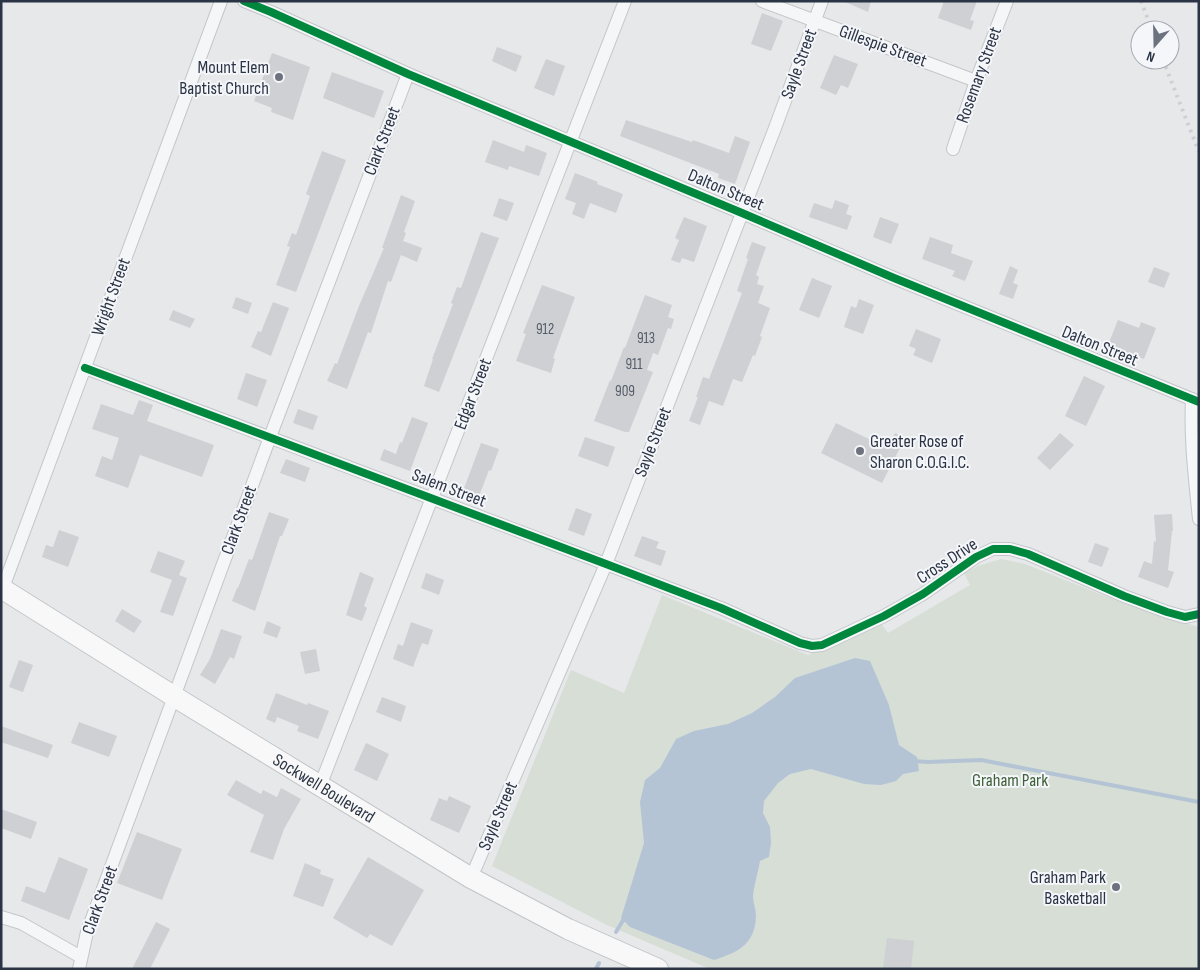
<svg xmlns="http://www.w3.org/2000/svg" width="1200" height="970" viewBox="0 0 1200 970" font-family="'Sofia Sans Condensed',sans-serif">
  <rect width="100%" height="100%" fill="#e6e8ea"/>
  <polygon fill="#d6ded6" points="1001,559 1025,564 1125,604 1199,627 1199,969 710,969 607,925 492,866 571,670 624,693 662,595 808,655 880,622 888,633 970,585 964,573 978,566"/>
  <path fill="#b4c4d5" d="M855,658L870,661L889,705L899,745L917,757L919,771L903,774L896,781L881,785L864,784L811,769L790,774L778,783L764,801L763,813L770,827L771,843L769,857L760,861C758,873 754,885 753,896C753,903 756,909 756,916C755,944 739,952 714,960L630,927L621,918L644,843L640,802L645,780L660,768L676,739L694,731L728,724L752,713L775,697L795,678Z"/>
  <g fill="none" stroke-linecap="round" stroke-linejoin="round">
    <g stroke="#b4c4d5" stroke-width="4">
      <polyline points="913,761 928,762 981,760 1199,802"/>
      <polyline points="616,932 625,917"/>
      <polyline points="596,969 599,963"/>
    </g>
  </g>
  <g fill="#ced0d3">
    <polygon points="843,1 871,1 868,12"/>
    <polygon points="944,1 977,1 970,20 974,21 971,30 938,18"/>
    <polygon points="762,13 783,21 771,51 751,44"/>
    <polygon points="497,47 522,56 516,72 492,61"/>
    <polygon points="272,53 310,67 293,120 271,112 272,108 254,101"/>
    <polygon points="834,55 858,64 848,88 841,85 836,95 820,88"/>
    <polygon points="546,59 565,66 554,96 534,88"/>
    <polygon points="332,72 384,91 374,118 323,98"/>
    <polygon points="626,120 692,142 693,140 729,153 735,136 750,142 735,184 718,178 719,174 620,136"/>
    <polygon points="493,140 524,152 526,145 547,153 539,176 509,166 508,170 485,162"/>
    <polygon points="322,151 346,160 296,292 276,285 290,247 287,246 292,233 296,235 310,196 306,194"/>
    <polygon points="575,173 598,182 597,184 623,194 616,213 590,203 584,219 572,214 576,203 565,199"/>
    <polygon points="401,195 415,201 404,232 406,233 403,241 422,248 417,262 401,255 391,282 388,281 371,333 368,332 347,389 327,381 335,363 337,364 359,306 384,248 382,248"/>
    <polygon points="499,198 514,203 507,221 493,216"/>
    <polygon points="835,200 849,205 846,214 852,216 847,230 809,217 814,203 832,209"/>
    <polygon points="684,217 707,226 694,262 682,258 680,263 671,260 679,240 675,238"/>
    <polygon points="880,217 899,224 891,244 873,237"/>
    <polygon points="481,232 499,238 439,392 424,386 433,359 432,359 453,304 451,303 457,287 461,288"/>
    <polygon points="930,237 953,245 951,253 973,261 965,281 952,276 955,271 922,259"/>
    <polygon points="752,242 766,247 756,275 759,277 757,284 764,286 758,303 770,308 760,336 762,337 755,356 753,355 742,382 733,379 723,406 709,401 700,425 689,421 698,397 696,397 703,377 709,379 742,293 737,291 748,259 746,258"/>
    <polygon points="1010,266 1018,270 1013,283 1018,285 1013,299 999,294"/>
    <polygon points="1154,267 1170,273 1164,288 1148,282"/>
    <polygon points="812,278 832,286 819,318 799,310"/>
    <polygon points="542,285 575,297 553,358 555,359 551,373 516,361 526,334 523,333"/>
    <polygon points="645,295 672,305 668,317 674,319 671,329 668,328 658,355 653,353 647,370 653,372 629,432 625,432 594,421 610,380 611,381 624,347 625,348"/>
    <polygon points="236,297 252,303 248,314 232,308"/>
    <polygon points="859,299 874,305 863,334 844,327 851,306 856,308"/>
    <polygon points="273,302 289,308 271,356 251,347 258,331 261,332"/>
    <polygon points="173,310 195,319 190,328 169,320"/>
    <polygon points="1118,320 1139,328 1141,322 1156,328 1144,359 1108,345"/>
    <polygon points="916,329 941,339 932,363 913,355 916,349 909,346"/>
    <polygon points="246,373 267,380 257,407 237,399"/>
    <polygon points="1084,376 1105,386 1086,426 1065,416"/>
    <polygon points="139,400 153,405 147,421 214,445 202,477 140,455 128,488 95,476 102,456 112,460 119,438 92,429 101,404 133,415"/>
    <polygon points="298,409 318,416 313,430 293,423"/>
    <polygon points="412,417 428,423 410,471 380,460 384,449 396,454 400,442 402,443"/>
    <polygon points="836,423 887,448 895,433 905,438 882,483 821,453"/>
    <polygon points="1060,433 1074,445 1050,470 1037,458"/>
    <polygon points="585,437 615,447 608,467 578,456"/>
    <polygon points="481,443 499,449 491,471 489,470 479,496 463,491"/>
    <polygon points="286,459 310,468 305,482 280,473"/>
    <polygon points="576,508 592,514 584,536 568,530"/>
    <polygon points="269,512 289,519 282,536 280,536 255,611 232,601 237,588 238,588 249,559 252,560"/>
    <polygon points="1172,514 1173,531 1172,531 1168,570 1174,572 1168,588 1138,577 1144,561 1152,564 1154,541 1156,542 1154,515"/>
    <polygon points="59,530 79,537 68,567 42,557 46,545 53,547"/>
    <polygon points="642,536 659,542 656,548 666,551 661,566 634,556"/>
    <polygon points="1095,543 1109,548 1102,567 1088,562"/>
    <polygon points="158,551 185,561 179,575 187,578 173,616 160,612 172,580 150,572"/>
    <polygon points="360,572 374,578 364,606 367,608 362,621 346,615"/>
    <polygon points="426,573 444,580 439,595 421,588"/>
    <polygon points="122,609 142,621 134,633 115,621"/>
    <polygon points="267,621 281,627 277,638 263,633"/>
    <polygon points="411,622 433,630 428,645 422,643 413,667 393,659 398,644 403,646"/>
    <polygon points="221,629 242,636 234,659 230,657 215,684 200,675 210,659"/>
    <polygon points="316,649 320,671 305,674 300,652"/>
    <polygon points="19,660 33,665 23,692 9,687"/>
    <polygon points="276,693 307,705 308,703 329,711 318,739 297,731 299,726 277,717 275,723 266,719"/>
    <polygon points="382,697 406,706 401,722 376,712"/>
    <polygon points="79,722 117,736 109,757 71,743"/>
    <polygon points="1,726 53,745 48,758 1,742"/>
    <polygon points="366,743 389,754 377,781 354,770"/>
    <polygon points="236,780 261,794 263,790 277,797 281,788 301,799 284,829 273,860 250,852 264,815 227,795"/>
    <polygon points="449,796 471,806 459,833 430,820 439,798 447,801"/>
    <polygon points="1,809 37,822 31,839 1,828"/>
    <polygon points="137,832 182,849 162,900 117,883"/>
    <polygon points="59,857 88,869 69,920 21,901 26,886 45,893"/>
    <polygon points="368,857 424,890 392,946 370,934 367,938 333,918"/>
    <polygon points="305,863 321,870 320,874 334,879 323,907 293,896"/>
    <polygon points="156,922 170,929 150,969 132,969"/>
    <polygon points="887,938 914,941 911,969 883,969"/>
  </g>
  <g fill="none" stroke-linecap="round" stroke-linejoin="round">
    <defs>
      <g id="minor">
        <polyline points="244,1 271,12 408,74 742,213 894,278 1199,402"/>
        <polyline points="762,1 976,81"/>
        <polyline points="953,149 976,81 1007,1"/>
        <polyline points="85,368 606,564 721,608 800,643 812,646 822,645 884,616 923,594 976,557 993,549 1010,549 1028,554 1124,596 1167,612 1185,617 1199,614"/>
        <path d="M1192,399C1190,440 1195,479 1199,519"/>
        <polyline points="1,593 221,1"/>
        <polyline points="320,786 625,1"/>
        <polyline points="471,878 606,564 775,128 822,1"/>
        <polyline points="1,917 21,923 81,957"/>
        <polyline points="79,969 87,932 270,437 408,74"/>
      </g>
      <g id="primary">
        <path id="s1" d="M1,588L175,697L471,878L568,929L658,969"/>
      </g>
    </defs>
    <use href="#minor" stroke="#c4c6c8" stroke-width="14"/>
    <use href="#primary" stroke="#c2c5c8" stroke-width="22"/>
    <use href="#minor" stroke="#f5f6f7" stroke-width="12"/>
    <use href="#primary" stroke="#f8f8f8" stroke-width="20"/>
    <g stroke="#cecfd2" stroke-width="4" stroke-dasharray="2.5 5" stroke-linecap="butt">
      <polyline points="1141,1 1152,30"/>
      <polyline points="1163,60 1199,152"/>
    </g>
    <defs>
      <g id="cycleway">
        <polyline points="244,1 271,12 408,74 742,213 894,278 1199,402"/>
        <polyline points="85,368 606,564 721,608 800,643 812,646 822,645 884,616 923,594 976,557 993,549 1010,549 1028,554 1124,596 1167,612 1185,617 1199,614"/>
      </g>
    </defs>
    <use href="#cycleway" stroke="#f4f6f9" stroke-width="11"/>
    <use href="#cycleway" stroke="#00873e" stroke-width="8"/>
  </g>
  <g fill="#6c737f" stroke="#f4f6f9" stroke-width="2">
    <circle cx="279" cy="77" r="5"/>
    <circle cx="860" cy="451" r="5"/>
    <circle cx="1116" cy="887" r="5"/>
  </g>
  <g text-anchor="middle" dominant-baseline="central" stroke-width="4" stroke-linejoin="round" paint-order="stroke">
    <g font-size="15" fill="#545c69">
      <text x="545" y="329">912</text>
      <text x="646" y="338">913</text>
      <text x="634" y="364">911</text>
      <text x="625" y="391">909</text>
    </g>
    <g font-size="18" fill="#2b3445" stroke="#f4f6f9">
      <text transform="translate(883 46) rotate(20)">Gillespie Street</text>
      <text transform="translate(799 64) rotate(-70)">Sayle Street</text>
      <text transform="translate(979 75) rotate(-70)">Rosemary Street</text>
      <text transform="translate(382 141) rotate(-69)">Clark Street</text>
      <text transform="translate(726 190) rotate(23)">Dalton Street</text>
      <text transform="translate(111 297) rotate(-70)">Wright Street</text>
      <text transform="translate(1100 346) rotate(22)">Dalton Street</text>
      <text transform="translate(473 394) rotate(-69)">Edgar Street</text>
      <text transform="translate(653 442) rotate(-69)">Sayle Street</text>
      <text transform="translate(449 488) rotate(21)">Salem Street</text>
      <text transform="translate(239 520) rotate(-70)">Clark Street</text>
      <text transform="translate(947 561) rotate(-33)">Cross Drive</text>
      <text stroke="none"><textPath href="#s1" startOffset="380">Sockwell Boulevard</textPath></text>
      <text transform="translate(498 816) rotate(-67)">Sayle Street</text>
      <text transform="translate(100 900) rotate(-70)">Clark Street</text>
    </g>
    <g font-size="18" fill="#2b3445" stroke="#f4f6f9" text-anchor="end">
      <text x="269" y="67">Mount Elem<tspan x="269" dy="21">Baptist Church</tspan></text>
      <text x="870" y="441" text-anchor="start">Greater Rose of<tspan x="870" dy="21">Sharon C.O.G.I.C.</tspan></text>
      <text x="1106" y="877">Graham Park<tspan x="1106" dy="21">Basketball</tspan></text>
    </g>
    <g font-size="18" fill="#3f6138" stroke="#f4f6f9">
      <text x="1010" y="780">Graham Park</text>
    </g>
  </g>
  <rect width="1200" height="970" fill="none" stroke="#2b3445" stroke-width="5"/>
  <g transform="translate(1155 45) rotate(200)"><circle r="24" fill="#f4f6f9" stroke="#a4a8b1"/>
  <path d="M0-4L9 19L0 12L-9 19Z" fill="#6c737f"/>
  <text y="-8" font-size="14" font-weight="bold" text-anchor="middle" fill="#2b3445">N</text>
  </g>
</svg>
